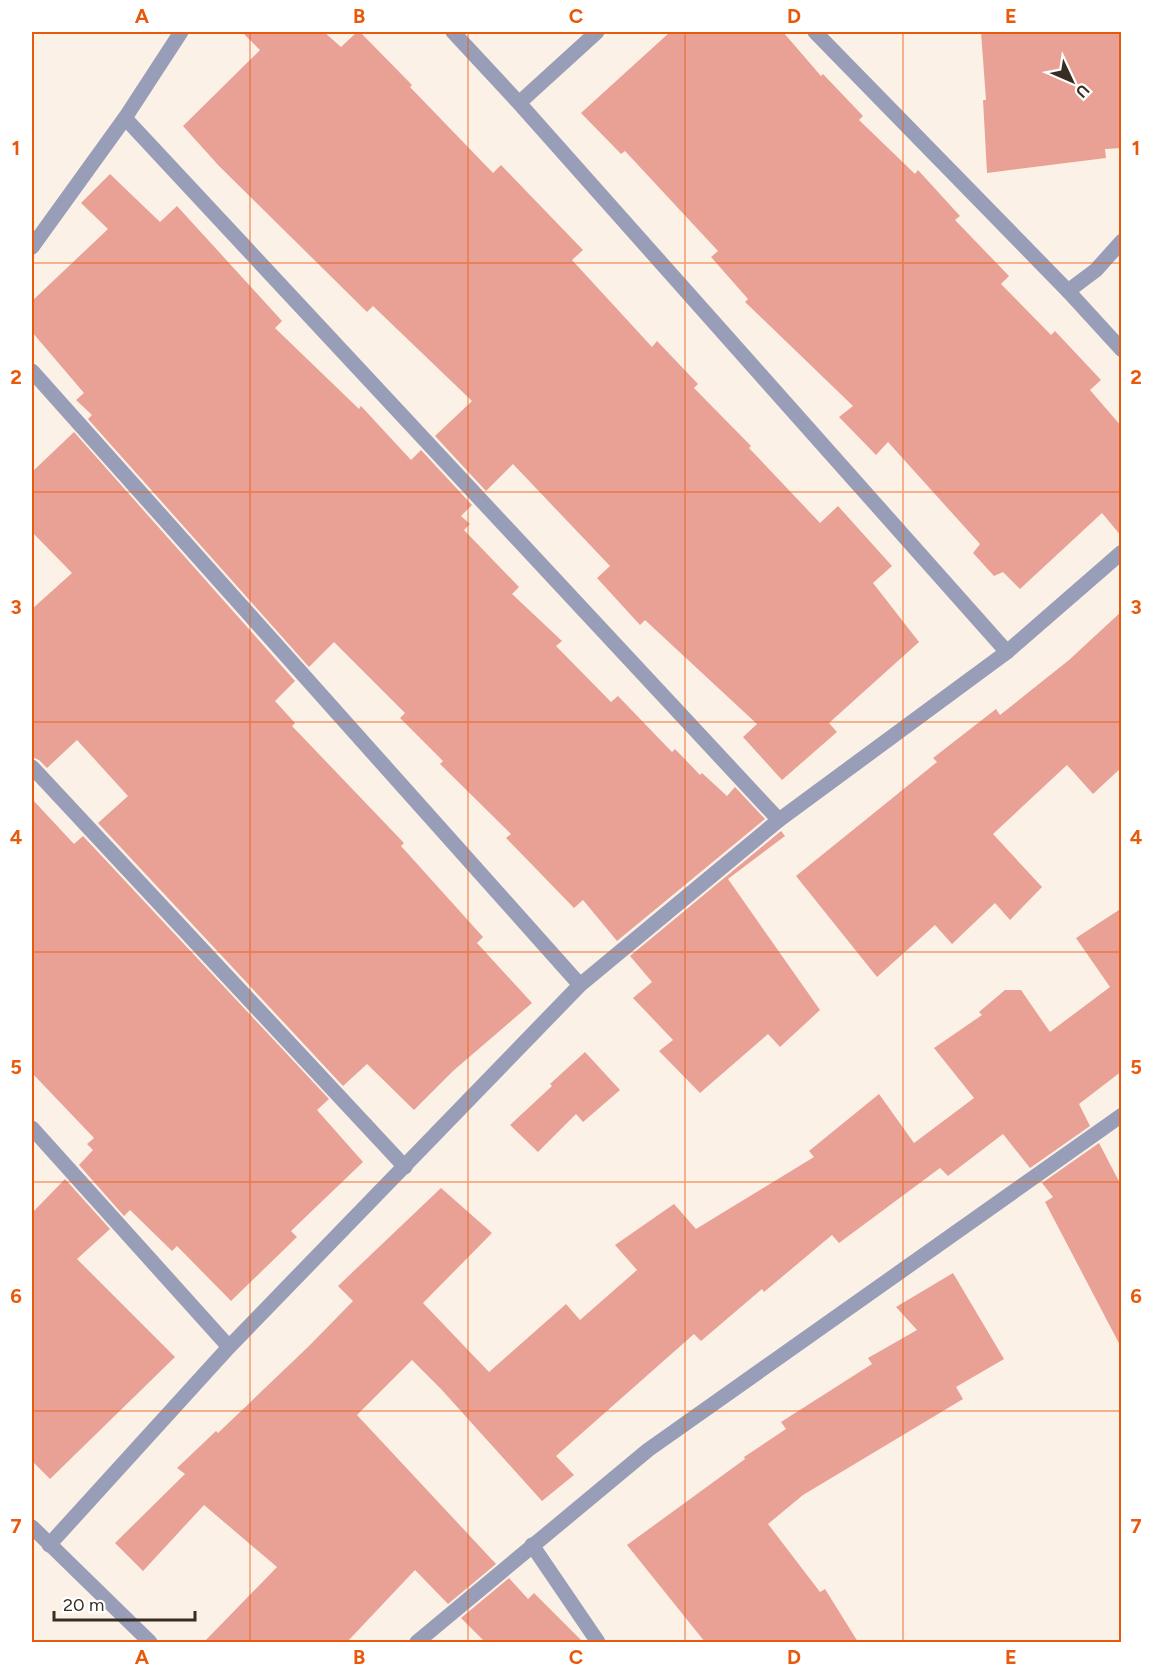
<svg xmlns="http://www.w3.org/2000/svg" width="1153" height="1674" viewBox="0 0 1153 1674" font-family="Figtree,sans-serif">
  <rect width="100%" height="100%" fill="#fcf1e7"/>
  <g fill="#e9a195">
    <polygon points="242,32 324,32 341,47 357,32 360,32 412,85 410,87 493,173 501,165 583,250 572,260 652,347 657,341 698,384 694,388 751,446 749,448 820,523 838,506 892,566 873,583 919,642 829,723 837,732 782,780 743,737 757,724 645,620 640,625 597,578 610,566 513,464 486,491 435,436 472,401 373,306 367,312 219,166 183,126 260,50"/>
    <polygon points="670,32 783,32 821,76 823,74 863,116 859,120 915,174 918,170 960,216 955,220 1009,276 1001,284 1051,335 1055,331 1101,380 1090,390 1122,427 1122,537 1102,513 1020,589 1003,572 994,576 973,553 980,544 888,442 876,455 839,417 853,406 745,302 748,299 711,257 718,251 625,151 621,154 581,113"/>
    <polygon points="981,32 1119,32 1122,148 1105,149 1106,158 987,173 983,100 986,100"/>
    <polygon points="110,174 160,222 177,206 282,321 275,328 359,409 361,406 411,460 421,450 472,505 461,516 470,524 464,530 519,587 512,594 562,641 556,646 611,702 618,696 672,752 675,749 700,775 702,773 727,796 735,787 765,819 617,941 583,900 574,908 506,838 511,834 440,764 443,761 400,718 405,713 334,642 309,667 88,419 92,415 76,400 84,393 32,332 32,301 108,229 81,203"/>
    <polygon points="74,432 295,681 275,701 295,723 292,726 404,843 401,846 483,937 477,943 532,1003 453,1071 414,1110 367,1064 343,1086 98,823 128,796 77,740 47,768 39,760 32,757 32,609 72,573 32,532 32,472"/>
    <polygon points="1122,611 1122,767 1093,794 1067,765 993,834 1042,887 1010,920 995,903 952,944 935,925 877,977 796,876 937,762 933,758 996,709 1000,715 1069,660"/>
    <polygon points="32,799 74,844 83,836 329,1099 317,1110 363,1162 291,1231 297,1237 231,1301 177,1246 172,1251 130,1210 124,1216 79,1165 93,1150 87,1144 94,1138 32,1073"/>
    <polygon points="781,831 785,836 728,879 820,1010 780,1047 768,1034 700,1093 659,1051 673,1040 633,998 652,982 630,956"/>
    <polygon points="1122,908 1122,1071 1079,1104 1090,1126 1030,1168 1003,1134 948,1176 940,1168 839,1243 832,1235 764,1292 762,1289 701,1341 694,1334 556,1456 574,1475 542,1501 441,1389 412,1360 357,1415 496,1564 448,1604 415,1570 347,1642 204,1642 277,1567 204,1505 143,1571 115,1543 185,1474 177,1468 216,1431 218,1433 309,1346 353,1301 338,1286 441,1188 492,1233 423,1303 489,1372 566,1304 580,1320 637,1270 615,1245 674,1204 696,1229 814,1157 809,1151 879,1094 914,1143 974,1098 934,1048 982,1015 979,1012 1005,990 1021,990 1050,1032 1110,987 1076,938"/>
    <polygon points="585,1052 620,1090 583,1122 576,1114 538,1152 510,1125 552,1086 550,1084"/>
    <polygon points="1099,1143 1122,1187 1122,1349 1045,1202 1053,1197 1042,1183"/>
    <polygon points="65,1179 110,1229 77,1259 175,1357 50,1479 32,1461 32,1213"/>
    <polygon points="953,1273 1004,1359 956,1387 963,1399 803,1495 768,1524 820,1592 825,1589 858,1642 705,1642 627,1545 745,1459 744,1457 786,1429 781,1422 872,1364 868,1358 917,1330 896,1307"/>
    <polygon points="509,1578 528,1599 534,1593 583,1642 485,1642 461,1618"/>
  </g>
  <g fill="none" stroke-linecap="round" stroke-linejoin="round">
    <g stroke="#989eb8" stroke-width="15">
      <polyline points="453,32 519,103 1007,652"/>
      <polyline points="815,32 1068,291 1122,350"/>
      <polyline points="519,103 597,32"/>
      <polyline points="125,118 779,820"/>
      <polyline points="32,247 125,118 181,32"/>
      <polyline points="1068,291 1096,270 1122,241"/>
      <polyline points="32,371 580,985"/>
      <polyline points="32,767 405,1167"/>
      <polyline points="32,1128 229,1347"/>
      <polyline points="32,1527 150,1642"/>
      <polyline points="49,1545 229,1347 580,985 779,820 1007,652 1122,552"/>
      <polyline points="532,1545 598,1642"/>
      <polyline points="417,1642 648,1450 1122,1115"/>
    </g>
  </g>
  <path fill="none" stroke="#e8590c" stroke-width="1.5" stroke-opacity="0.55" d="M250,32V1642M468,32V1642M685,32V1642M903,32V1642M32,263H1122M32,492H1122M32,722H1122M32,952H1122M32,1182H1122M32,1411H1122"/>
  <rect width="1153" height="1674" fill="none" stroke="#ffffff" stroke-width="66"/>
  <g transform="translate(1072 81) rotate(134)" stroke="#ffffff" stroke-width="4.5" paint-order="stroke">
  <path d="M0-4.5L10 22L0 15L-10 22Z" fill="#372d23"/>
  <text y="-9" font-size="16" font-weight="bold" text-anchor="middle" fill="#372d23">U</text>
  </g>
  <path d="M54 1611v9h141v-9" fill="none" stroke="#372d23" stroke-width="3"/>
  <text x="63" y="1611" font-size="18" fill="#372d23" stroke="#ffffff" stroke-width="4.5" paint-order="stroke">20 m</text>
  <rect x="33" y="33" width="1087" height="1608" fill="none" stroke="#e8590c" stroke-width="2"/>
  <g font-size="20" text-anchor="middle" font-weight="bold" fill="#e8590c">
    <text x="142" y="23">A</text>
    <text x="359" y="23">B</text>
    <text x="576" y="23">C</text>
    <text x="794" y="23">D</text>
    <text x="1011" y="23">E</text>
    <text x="16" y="155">1</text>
    <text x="1136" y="155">1</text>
    <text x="16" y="384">2</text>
    <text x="1136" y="384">2</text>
    <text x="16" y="614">3</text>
    <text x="1136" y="614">3</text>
    <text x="16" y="844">4</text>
    <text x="1136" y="844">4</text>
    <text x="16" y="1074">5</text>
    <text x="1136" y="1074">5</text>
    <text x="16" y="1303">6</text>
    <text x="1136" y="1303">6</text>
    <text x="16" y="1533">7</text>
    <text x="1136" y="1533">7</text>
    <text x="142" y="1664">A</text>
    <text x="359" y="1664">B</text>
    <text x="576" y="1664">C</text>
    <text x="794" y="1664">D</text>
    <text x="1011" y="1664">E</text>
  </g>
</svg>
